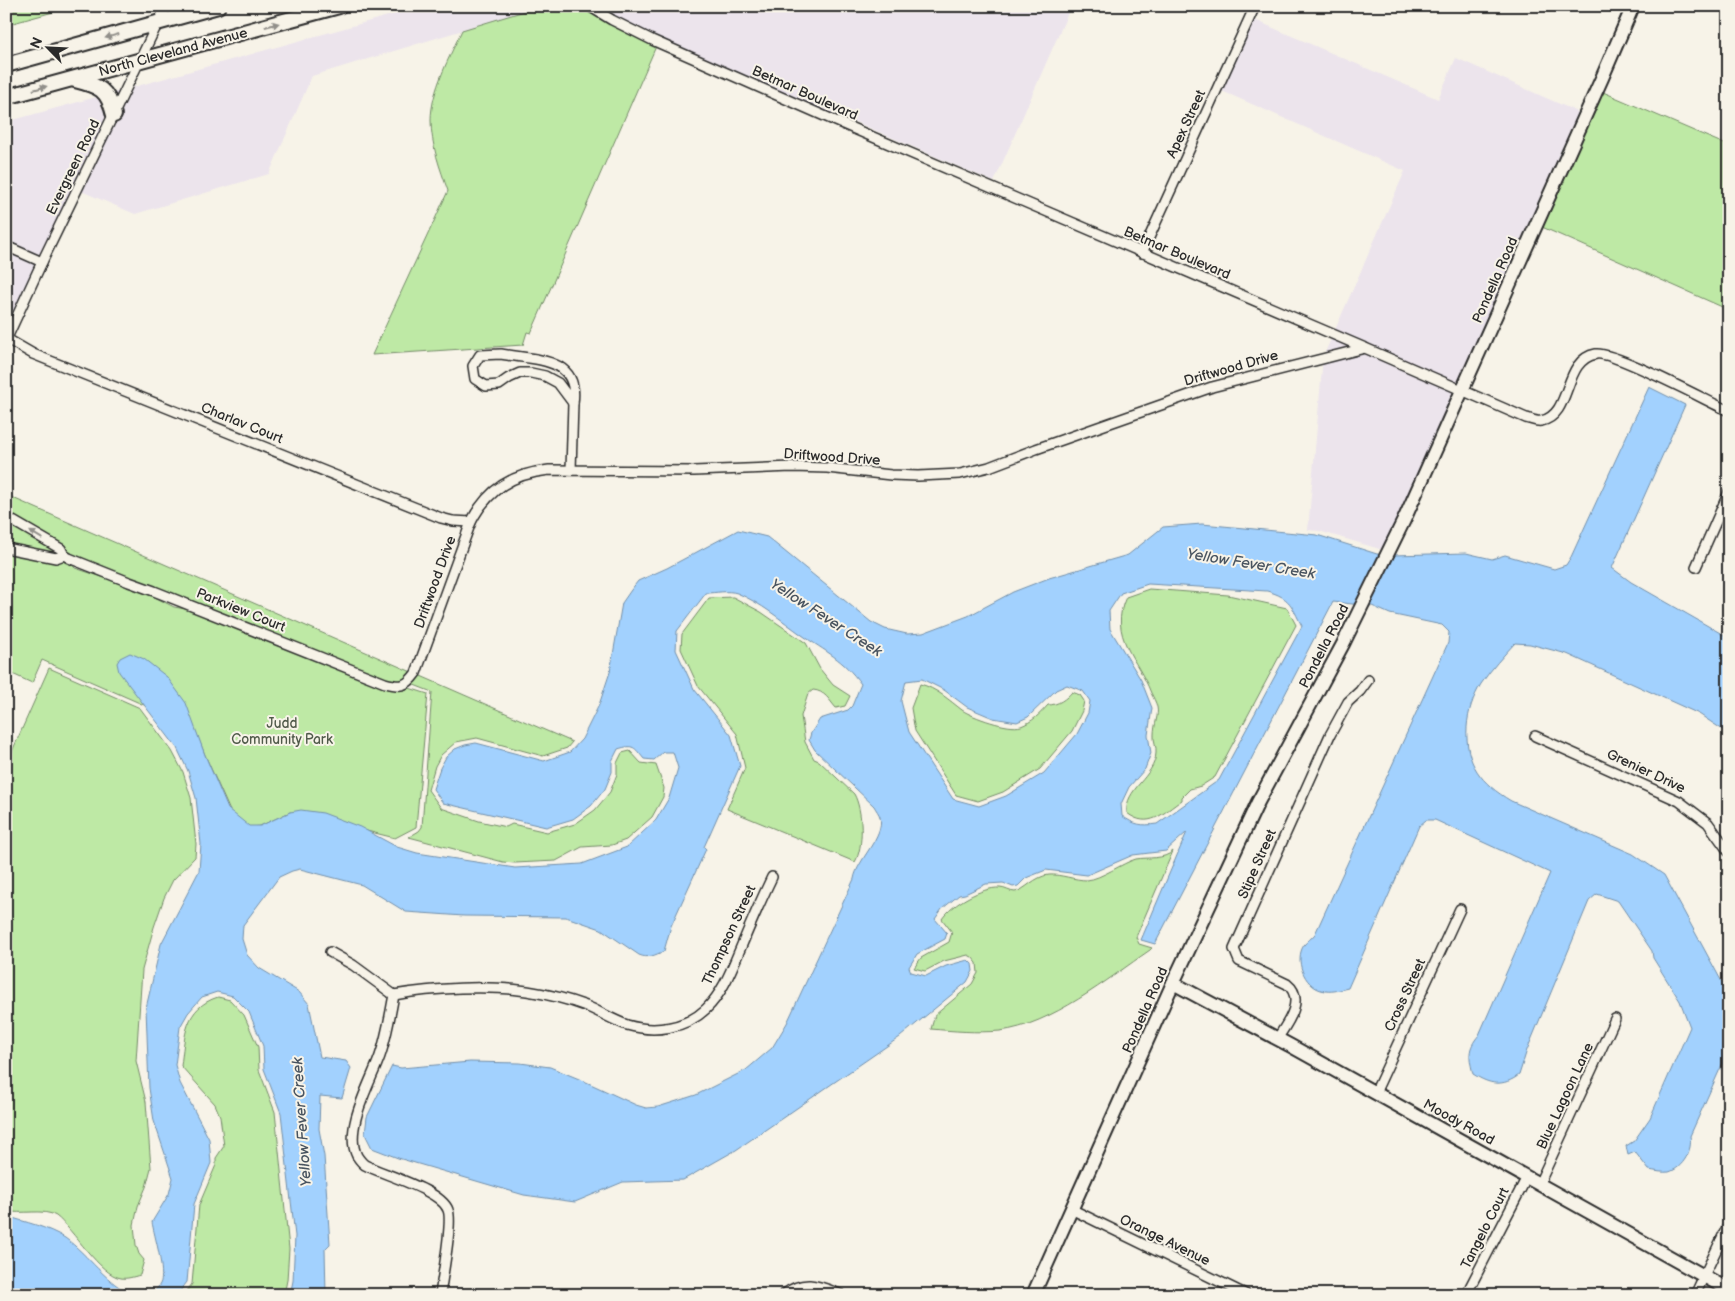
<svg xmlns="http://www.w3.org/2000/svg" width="1735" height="1301" viewBox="0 0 1735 1301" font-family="'Balsamiq Sans',sans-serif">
  <rect width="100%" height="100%" fill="#f7f3e8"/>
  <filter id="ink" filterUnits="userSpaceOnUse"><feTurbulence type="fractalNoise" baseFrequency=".02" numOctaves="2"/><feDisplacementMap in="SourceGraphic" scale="10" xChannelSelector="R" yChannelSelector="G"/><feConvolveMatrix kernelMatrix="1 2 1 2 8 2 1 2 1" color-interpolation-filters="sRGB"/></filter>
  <g filter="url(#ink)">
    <g fill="#ece4ec">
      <polygon points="424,6 541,6 312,76 269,174 135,214 74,188 6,338 6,122 100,96 105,103 110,121 121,120 117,100 112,93"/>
      <polygon points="591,6 1071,6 994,182 835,113 833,119 669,49"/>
      <polygon points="1248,17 1438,99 1456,58 1580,113 1399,518 1383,550 1319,531 1308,530 1323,357 1405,171 1215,88"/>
    </g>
    <g fill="#bee9a5" stroke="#748a68">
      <polygon points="6,6 75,6 6,25"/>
      <path d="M541,6H591L657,44L531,333L527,332L523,345L372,355L448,191C440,168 431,145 431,120C431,91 450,56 462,30Z"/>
      <polygon points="1603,92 1729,146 1729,310 1542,227"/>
      <polygon points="6,495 572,742 567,748 543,756 477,738 456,742 441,755 435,766 428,790 441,808 479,821 506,827 512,824 547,832 575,824 595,810 610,792 617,774 617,763 622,753 630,751 641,763 656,765 664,788 663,797 652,817 626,840 612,845 582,847 556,861 515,863 503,862 409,837 419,831 422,827 432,692 409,683 378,679 78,564 6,515"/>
      <polygon points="6,520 64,555 75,568 139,589 174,607 203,612 377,684 409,688 428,694 416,827 395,838 290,812 260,826 238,829 205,755 194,727 42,660 32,683 6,671"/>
      <path d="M1149,589L1228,595L1287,608L1296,625L1215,777L1201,786L1190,789L1182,797V800C1163,813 1149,830 1127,813C1124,789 1155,777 1156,753C1157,747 1153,740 1154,734C1154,725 1159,715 1157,707C1156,702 1153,697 1151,693C1138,659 1108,636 1126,597Z"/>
      <path d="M733,597L761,612L806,643L820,669L833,685L850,696L845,706L836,708C829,700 825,691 813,690L808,694L801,716L805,742L814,759L819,761L854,794C863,810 864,847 855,862L727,809L745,768L737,734L698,686L681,649L682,634L709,598Z"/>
      <path d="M49,668L140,708L172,751L183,772L191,798L196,844L195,857L173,880L164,898L154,927L142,970L136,1061L146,1102L151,1168L146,1187L138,1206L134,1225L136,1245L139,1254L144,1260L140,1275C133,1277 127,1279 121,1278C100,1275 73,1229 56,1216C44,1208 21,1215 6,1211V765Z"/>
      <path d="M920,684C936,688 949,700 962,710C972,717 1009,730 1021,726C1032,722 1040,714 1048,705C1058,705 1066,699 1072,692L1080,695L1084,701L1082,711L1072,731L1040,769L1003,792L978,801L956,795L915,731L911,708Z"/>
      <path d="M1173,851L1136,937L1139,944L1152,948L1150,950C1108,979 1051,1025 1000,1031C976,1033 954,1031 931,1029L935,1015L972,984L978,973L977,963L972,957L968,955L944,961L925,971L914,968L921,958L949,942L952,932L942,919C952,904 982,887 1000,888C1005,888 1010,892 1015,892C1024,891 1035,876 1049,875C1061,874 1074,880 1087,880C1101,879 1122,863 1136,859C1148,857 1164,860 1173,851Z"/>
      <path d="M218,997L230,1000L244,1015L258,1047L259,1070L275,1112L289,1249L287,1280L284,1295H184L192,1284L199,1205L216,1165V1158L224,1146L220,1116L215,1104L181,1066C185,1036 184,1008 218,997Z"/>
    </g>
    <g fill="#a2d1fe" stroke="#728faa" fill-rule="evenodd">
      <path d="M1649,387L1685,405L1612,568L1631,582L1729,638V734L1699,714L1567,654L1530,644L1515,643C1503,656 1491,669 1481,684C1473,697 1468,712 1467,727C1465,764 1481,783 1511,801L1633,854L1664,875L1729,995V1049L1690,1136C1693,1150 1683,1168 1669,1172C1663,1173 1655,1171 1649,1170L1635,1152L1628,1155L1626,1146L1634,1141L1650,1118L1690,1027L1680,1001L1653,958L1652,951L1618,901L1597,894L1589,901L1527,1050L1519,1075C1503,1087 1490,1085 1473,1074C1469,1057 1467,1049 1479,1035L1550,873L1435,820H1426L1419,826L1348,988C1339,990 1331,993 1321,990C1304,985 1294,960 1304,945C1307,941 1312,938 1315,934L1448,643L1449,632L1442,625L1390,614L1372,606L1333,602L1155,944L1141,940L1187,832L1166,851L1133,855L1087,875L1046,870L1026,878L1018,886L1013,887L1003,883L986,884L965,894L959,895L942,909L935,919L947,933L945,939L917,954L909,967L911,972L926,976L946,966L968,960L972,964L973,971L967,982L900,1037L736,1150L683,1180L623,1182L575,1202L524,1195L398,1158L372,1148L365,1134L367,1117L392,1066L401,1068L470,1062L520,1063L550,1067L584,1081L636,1105L646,1108L658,1107L696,1095L746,1070L772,1048L787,1023L854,879C857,860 885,836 880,817C879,813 876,810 874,806L815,750L809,740L811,733L820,719L848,710L852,706L861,684C843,659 826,652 802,635C781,620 761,603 737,593C728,590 715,593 706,593L677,631L676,650L694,689L731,735L740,766L704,847L706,849L671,926L664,951C655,955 648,959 639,955L601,929L566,917L464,916L406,912L362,885L300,869L292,871L279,877L243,925L242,939L247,955L259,968L299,992L309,1004L320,1057L346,1061L351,1068L342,1098L320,1096L319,1129L324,1156L330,1244L325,1249L326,1295H290L293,1281L295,1236L281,1113L264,1069L263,1046L249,1012L233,996L217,992L202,997L188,1013L180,1027L175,1065L180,1083L209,1139L211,1163L194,1204L187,1282L177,1295H149C153,1293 158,1288 160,1284C166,1273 154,1235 152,1222L169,1194L173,1178L154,1121L149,1088L146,1008L161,944L199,871L201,844L196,798L188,771L177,748L119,672L117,663L120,658L130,653L144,659L167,677L186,703L205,755L228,809L249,826H260L290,812L301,810L323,813L360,827L397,847L417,853L515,868L582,864L627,847L656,820L669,798L678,768L673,752H663L654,760L644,759C634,747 634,744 618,749L612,761V772L605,789L591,806L573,819L546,827L443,803L433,789L440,768L446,757L455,749L465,745L476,743L544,761L570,752L582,739L599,705L610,672L622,603L631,590L638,581L667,568L738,530L767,537L871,622L885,629L907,634L923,633L968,616L1013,592L1049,578L1128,555L1163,527L1202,524L1317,535L1377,554L1394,555L1466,553L1492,559L1505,555L1554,569L1566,565L1571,557ZM1148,584L1267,591C1291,598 1291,605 1302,626L1219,780L1157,824C1141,826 1135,825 1122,816L1121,804L1129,787L1145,769L1151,753L1148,735L1152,708L1141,680L1110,629L1109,611L1121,593ZM922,679L944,690L967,707L993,718L1017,722L1028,717L1056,690L1067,685L1083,691L1090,701L1088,713L1077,734L1044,773L1006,796L979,806L953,799L909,732L901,701L906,681Z"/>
      <path d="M6,1216C25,1222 48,1227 65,1238C89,1255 106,1284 134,1295H66L54,1289L42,1292L38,1295H6Z"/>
    </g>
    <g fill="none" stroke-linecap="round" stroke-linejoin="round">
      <defs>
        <g id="street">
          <path d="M589,6L612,20L652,40L831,119L1365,348L1526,418C1531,419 1537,422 1541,421C1573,415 1562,360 1596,354C1614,351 1707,401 1729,411"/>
          <polyline points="6,246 42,262"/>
          <polyline points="1142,253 1255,6"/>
          <polyline points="7,339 33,354 441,518 453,521 471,522"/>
          <polyline points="6,340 42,262 166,6"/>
          <path d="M501,354C533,360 580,356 573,403L558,383L545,376L531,373H520L509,378L499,385L486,386L475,379L473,366L480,355Z"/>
          <polyline points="571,470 573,403"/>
          <path d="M6,517L61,549L64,555L69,558L129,582L154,591L385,683C401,687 406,687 416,673L471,522C488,489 512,474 549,470L694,471L792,467L827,468L891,475L918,476L960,474L989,467L1036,449L1212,387L1365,348"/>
          <polyline points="6,548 56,558 64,555"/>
          <polyline points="1696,567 1729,492"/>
          <polyline points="1535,736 1679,801 1708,823 1729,852"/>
          <path d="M330,952L353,965L394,995C433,988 488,985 527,991C547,994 567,999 586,1006C600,1012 613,1020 627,1025C654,1033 685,1029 706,1009C723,993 732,968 741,947C751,923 761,900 772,877"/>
          <path d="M394,995C390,1015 387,1036 380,1056C371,1082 343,1129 357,1156C359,1159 362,1163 365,1165C384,1175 441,1190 448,1210C453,1222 442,1279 440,1295"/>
          <path d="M1277,1039C1287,1024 1306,999 1287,984L1239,961L1234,949L1330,735L1348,702L1360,691L1368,680"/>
          <polyline points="1375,1093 1460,909"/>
          <polyline points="1539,1184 1615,1019"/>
          <polyline points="1071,1209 1247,1295"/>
          <polyline points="1468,1291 1527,1177"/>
          <path d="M783,1295C805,1278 819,1286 842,1295"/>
          <polyline points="1695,1295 1729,1223"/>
        </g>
        <g id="secondary">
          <polyline points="1173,983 1291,1046 1729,1290"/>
          <polyline points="1033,1295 1173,983 1258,802 1343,644 1404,520 1602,78 1633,6"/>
        </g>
        <g id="primary">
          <polyline points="6,65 218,6"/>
          <path d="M75,80C99,86 108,89 114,115"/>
          <polyline points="6,97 339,6"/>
        </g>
      </defs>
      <use href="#street" stroke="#2b2b2b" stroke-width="12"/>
      <use href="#secondary" stroke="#2b2b2b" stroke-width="16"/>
      <use href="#primary" stroke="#2b2b2b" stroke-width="18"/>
      <use href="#street" stroke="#f7f3e8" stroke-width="9"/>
      <use href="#secondary" stroke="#f7f3e8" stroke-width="12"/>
      <use href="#primary" stroke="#f7f3e8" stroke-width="14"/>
    </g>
    <defs><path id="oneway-solid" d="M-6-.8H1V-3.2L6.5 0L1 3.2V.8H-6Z" transform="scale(1.25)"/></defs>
    <g fill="#918f8a">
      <use href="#oneway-solid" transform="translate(272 25) rotate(-15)"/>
      <use href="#oneway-solid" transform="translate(112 36) rotate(164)"/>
      <use href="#oneway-solid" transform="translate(40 88) rotate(-15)"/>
      <use href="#oneway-solid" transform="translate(36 535) rotate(-149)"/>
    </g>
  </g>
  <g text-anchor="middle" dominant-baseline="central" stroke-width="4" stroke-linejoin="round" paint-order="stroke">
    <g font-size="14" fill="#2b2b2b" stroke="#f7f3e8">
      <text transform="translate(173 52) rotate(-15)">North Cleveland Avenue</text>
      <text transform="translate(805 93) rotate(24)">Betmar Boulevard</text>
      <text transform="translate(1186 124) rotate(-65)">Apex Street</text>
      <text transform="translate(73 167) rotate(-64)">Evergreen Road</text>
      <text transform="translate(1177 253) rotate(23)">Betmar Boulevard</text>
      <text transform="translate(1495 280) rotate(-66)">Pondella Road</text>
      <text transform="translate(1231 368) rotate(-16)">Driftwood Drive</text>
      <text transform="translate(242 423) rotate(22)">Charlav Court</text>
      <text transform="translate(832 457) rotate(4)">Driftwood Drive</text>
      <text transform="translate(435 582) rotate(-70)">Driftwood Drive</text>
      <text transform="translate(241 610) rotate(22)">Parkview Court</text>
      <text transform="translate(1324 646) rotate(-63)">Pondella Road</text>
      <text transform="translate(1646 771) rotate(25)">Grenier Drive</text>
      <text transform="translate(1257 864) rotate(-66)">Stipe Street</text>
      <text transform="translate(729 935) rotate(-65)">Thompson Street</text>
      <text transform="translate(1405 995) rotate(-65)">Cross Street</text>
      <text transform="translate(1145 1010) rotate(-66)">Pondella Road</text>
      <text transform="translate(1565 1096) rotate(-65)">Blue Lagoon Lane</text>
      <text transform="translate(1459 1122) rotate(29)">Moody Road</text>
      <text transform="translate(1485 1228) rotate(-63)">Tangelo Court</text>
      <text transform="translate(1165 1240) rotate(26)">Orange Avenue</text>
    </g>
    <g font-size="14" fill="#505a4a" stroke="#f7f3e8">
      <text x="282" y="723">Judd<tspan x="282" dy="16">Community Park</tspan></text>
    </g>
    <g font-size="15" font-style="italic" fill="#495460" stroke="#f7f3e8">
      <text transform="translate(1251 564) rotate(9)">Yellow Fever Creek</text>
      <text transform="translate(826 618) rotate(33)">Yellow Fever Creek</text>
      <text transform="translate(302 1122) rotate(-94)">Yellow Fever Creek</text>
    </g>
  </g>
  <rect width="1735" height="1301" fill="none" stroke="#f7f3e8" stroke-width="25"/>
  <rect x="12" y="12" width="1710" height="1276" fill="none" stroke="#2b2b2b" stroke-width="2" filter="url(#ink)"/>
  <g transform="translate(48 48) rotate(294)" stroke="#f7f3e8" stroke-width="4" paint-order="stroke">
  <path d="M0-4L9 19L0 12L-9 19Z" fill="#2b2b2b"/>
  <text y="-8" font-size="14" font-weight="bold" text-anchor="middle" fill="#2b2b2b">N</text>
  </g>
</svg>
